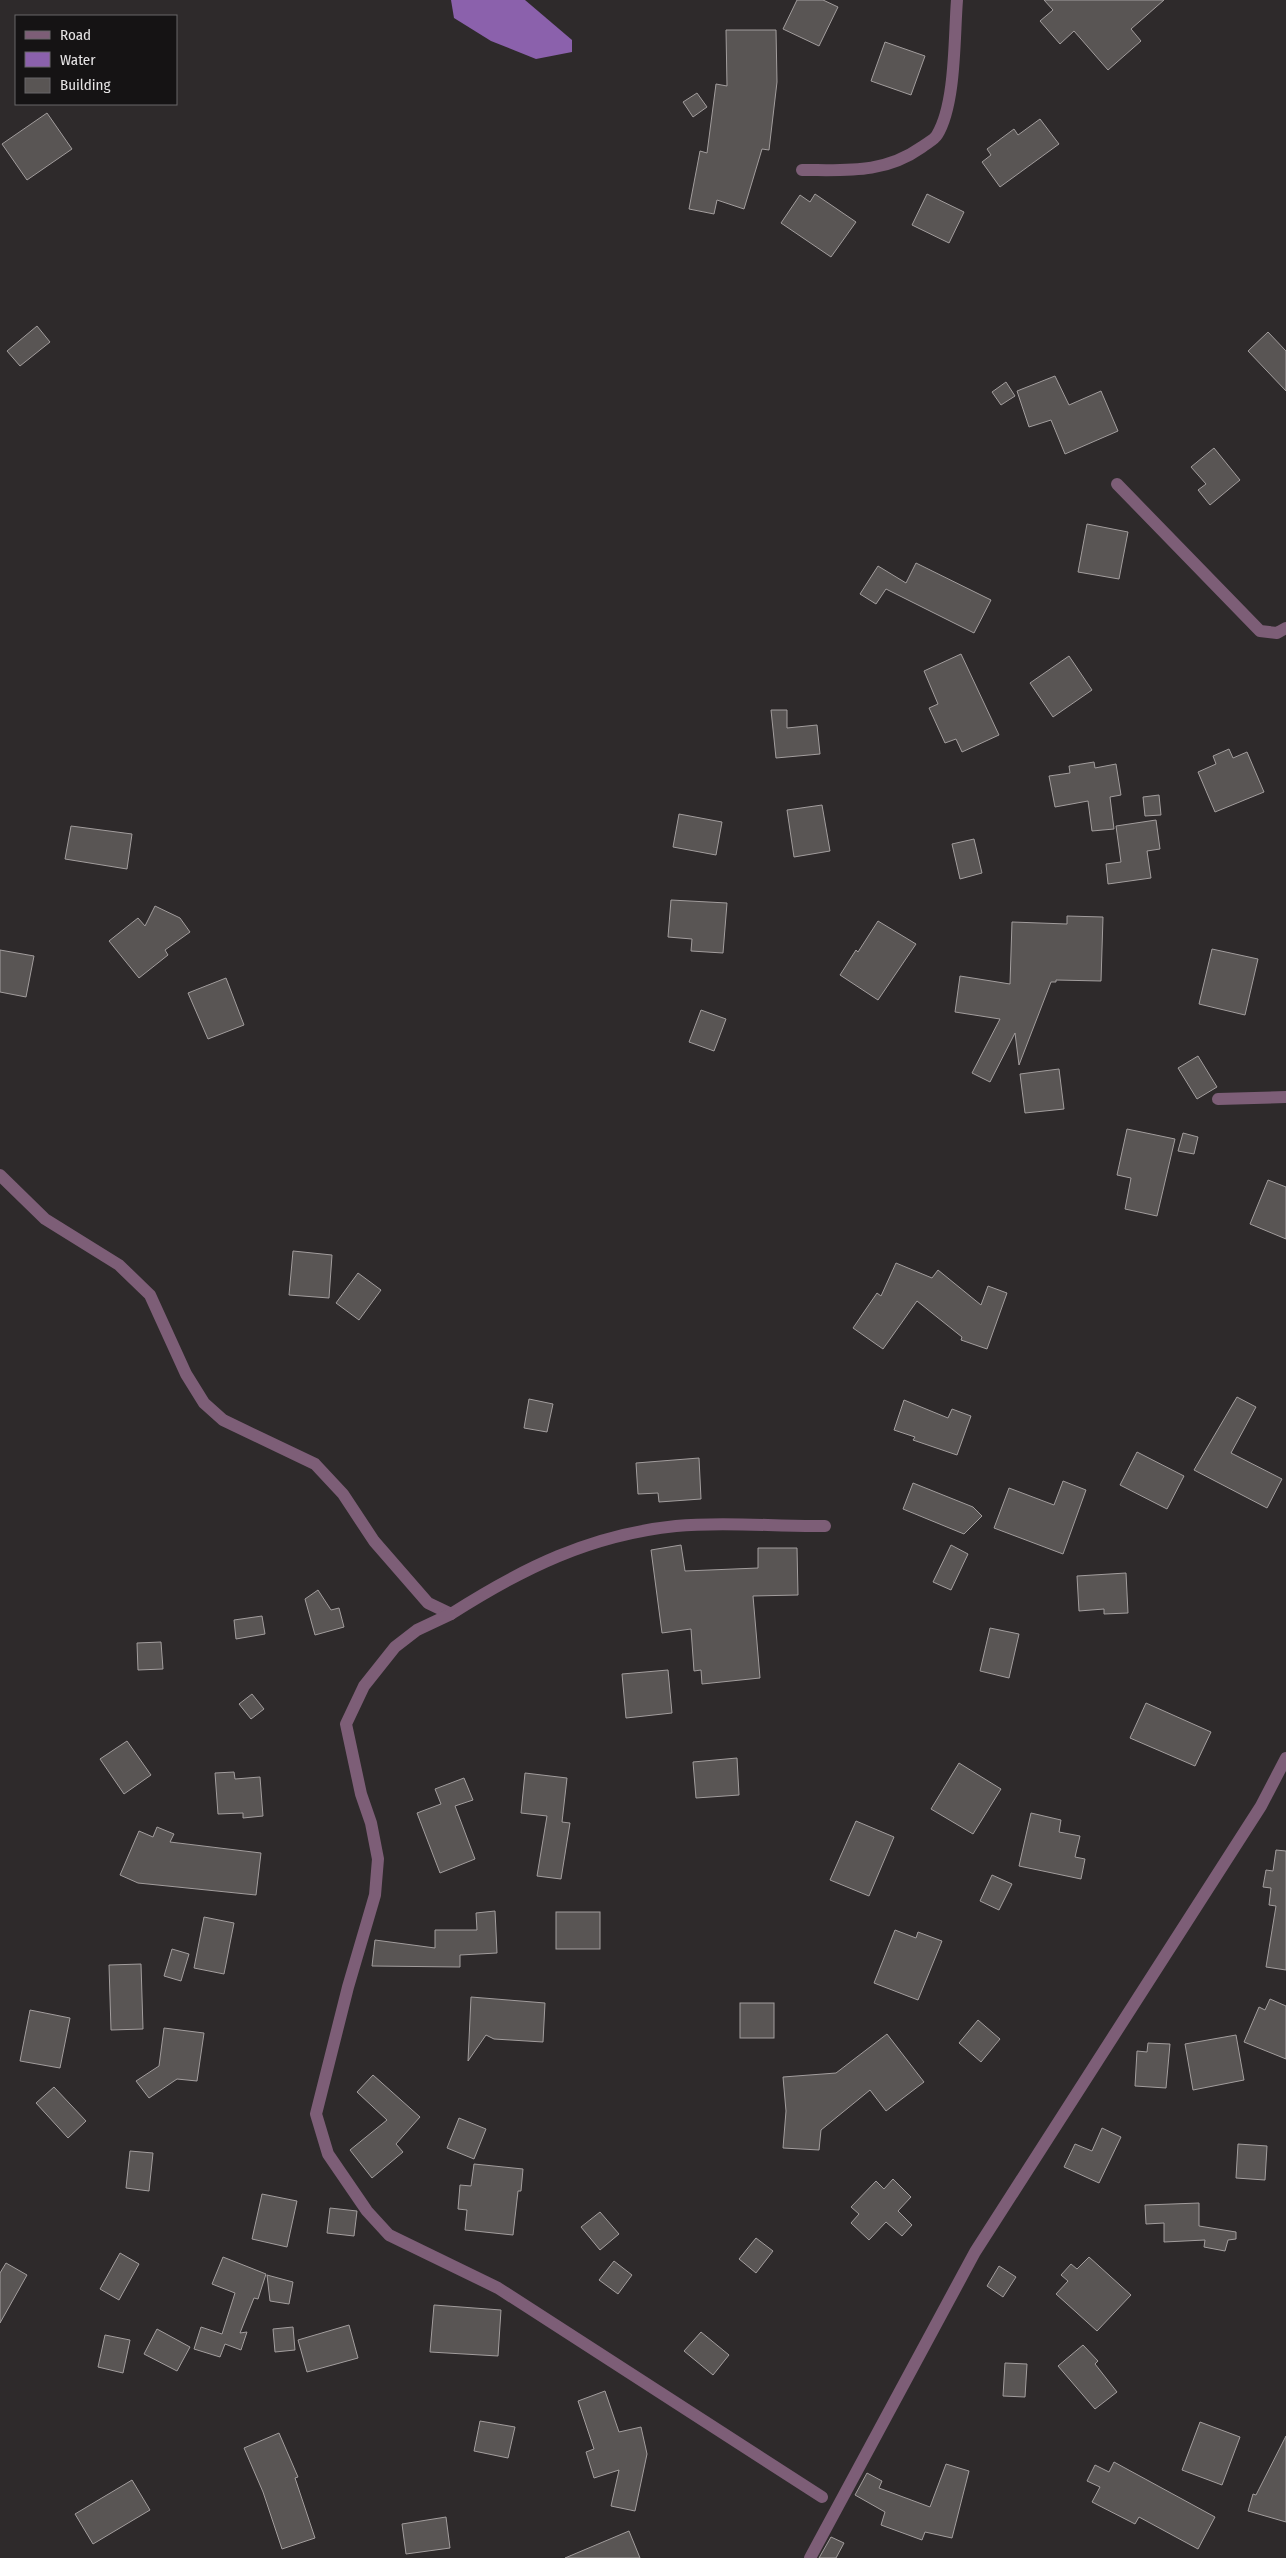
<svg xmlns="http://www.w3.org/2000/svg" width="1286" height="2558" viewBox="0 0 1286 2558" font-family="'Fira Sans Condensed',sans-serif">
  <rect width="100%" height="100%" fill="#2e2a2b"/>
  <polygon fill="#8b61ac" points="451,0 525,0 572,40 572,52 536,59 491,41 454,18"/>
  <g fill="#595554" stroke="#a29d9d">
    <polygon points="797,0 823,0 838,7 819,46 783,29"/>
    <polygon points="1044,0 1164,0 1131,29 1141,41 1108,70 1074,31 1060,44 1040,21 1053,10"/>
    <polygon points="726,30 776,30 777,82 769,150 762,149 744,209 717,200 714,214 689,209 700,151 707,153 716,84 727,86"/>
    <polygon points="885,42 925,56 911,95 871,81"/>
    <polygon points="697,93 707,107 693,117 683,102"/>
    <polygon points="47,113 72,149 27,180 2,144"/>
    <polygon points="1040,119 1059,144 1000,187 982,162 991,155 987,149 1014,129 1018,135"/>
    <polygon points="815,194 856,222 831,257 781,223 800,195 810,202"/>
    <polygon points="927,194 964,212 949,243 912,225"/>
    <polygon points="37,326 50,342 20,366 7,351"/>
    <polygon points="1268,332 1286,351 1286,391 1248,351"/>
    <polygon points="1055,376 1069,405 1101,391 1118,431 1065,454 1051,420 1029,427 1017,391"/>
    <polygon points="1006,382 1015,396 1001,405 992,392"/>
    <polygon points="1214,448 1240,480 1210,505 1198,490 1206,484 1191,467"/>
    <polygon points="1087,524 1128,532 1119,579 1078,572"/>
    <polygon points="916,563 991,600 974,633 886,589 876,604 860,594 878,566 906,583"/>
    <polygon points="961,654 999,735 962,752 956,739 945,743 929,708 938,704 924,671"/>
    <polygon points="1069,656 1092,690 1053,717 1030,683"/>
    <polygon points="771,710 787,710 787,728 817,725 820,754 776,758"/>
    <polygon points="1229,749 1233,758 1247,752 1264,792 1215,812 1198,772 1216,764 1213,756"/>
    <polygon points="1094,762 1095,768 1116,764 1121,795 1110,797 1114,829 1092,831 1088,801 1055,807 1049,776 1070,773 1069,766"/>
    <polygon points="1159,795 1161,815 1145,816 1143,797"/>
    <polygon points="822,805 830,851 794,857 787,810"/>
    <polygon points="679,814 722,822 716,855 673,847"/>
    <polygon points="1156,820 1160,849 1147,851 1151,878 1108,884 1106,864 1121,862 1116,826"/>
    <polygon points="71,826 132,834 127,869 65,859"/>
    <polygon points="974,839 982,873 960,879 952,844"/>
    <polygon points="671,900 727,903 723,953 691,951 692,939 668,937"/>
    <polygon points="155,906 180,918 190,932 165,950 168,955 139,978 109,941 138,918 145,926"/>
    <polygon points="1067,916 1103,917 1101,981 1056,980 1056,982 1051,982 1019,1065 1015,1033 990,1082 972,1073 1000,1019 955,1012 960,976 1010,984 1012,922 1067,924"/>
    <polygon points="878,921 916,944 878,1000 840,975 856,950 858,952"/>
    <polygon points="1212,949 1258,959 1245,1015 1199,1004"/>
    <polygon points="0,950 34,956 26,997 0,992"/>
    <polygon points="226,978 244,1025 208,1039 188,993"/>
    <polygon points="701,1010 726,1019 714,1051 689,1042"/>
    <polygon points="1198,1056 1217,1087 1197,1099 1178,1068"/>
    <polygon points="1059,1069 1064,1109 1025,1113 1020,1074"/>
    <polygon points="1127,1129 1175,1139 1157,1216 1125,1209 1131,1178 1117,1175"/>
    <polygon points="1183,1133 1198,1137 1194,1154 1178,1151"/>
    <polygon points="1268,1180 1286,1187 1286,1239 1250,1224"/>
    <polygon points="293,1251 332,1255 329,1298 289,1295"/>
    <polygon points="896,1263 932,1278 938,1270 981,1305 988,1286 1007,1293 987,1349 961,1340 962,1337 917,1301 883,1349 853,1328 877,1293 881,1296"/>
    <polygon points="358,1273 381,1290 359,1320 336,1303"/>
    <polygon points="1237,1397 1256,1407 1231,1453 1282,1479 1267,1508 1194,1470"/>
    <polygon points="529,1399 553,1404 547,1432 524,1428"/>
    <polygon points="904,1400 948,1418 952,1409 971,1416 957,1455 913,1440 915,1437 894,1430"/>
    <polygon points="1137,1452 1184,1476 1167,1509 1120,1485"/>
    <polygon points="699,1458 701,1499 659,1502 658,1493 638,1494 636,1463"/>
    <polygon points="1063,1481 1086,1490 1063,1554 994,1528 1009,1488 1054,1505"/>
    <polygon points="913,1483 973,1507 982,1516 964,1534 903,1509"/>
    <polygon points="681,1545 685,1571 758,1568 758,1548 797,1548 798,1595 753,1596 760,1678 702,1684 701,1670 694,1671 691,1629 662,1633 651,1550"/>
    <polygon points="951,1545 968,1554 951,1590 933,1582"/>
    <polygon points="1126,1573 1128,1613 1104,1614 1104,1609 1079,1611 1077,1576"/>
    <polygon points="318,1590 331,1610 339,1608 344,1627 315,1635 305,1599"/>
    <polygon points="262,1616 265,1634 236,1639 234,1620"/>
    <polygon points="990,1628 1019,1634 1009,1678 980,1671"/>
    <polygon points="161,1642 163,1669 138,1670 137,1643"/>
    <polygon points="668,1670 672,1713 626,1718 622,1674"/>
    <polygon points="252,1694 264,1709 251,1719 239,1704"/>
    <polygon points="1146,1703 1211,1732 1195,1766 1130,1738"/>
    <polygon points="127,1741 151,1775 124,1794 100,1759"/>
    <polygon points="737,1758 739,1795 696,1798 693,1762"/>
    <polygon points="959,1763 1001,1789 973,1834 931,1809"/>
    <polygon points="234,1772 235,1779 260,1777 263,1816 243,1818 243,1813 218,1814 215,1773"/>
    <polygon points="525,1773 567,1778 562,1822 570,1823 561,1879 537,1876 547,1816 521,1813"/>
    <polygon points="464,1778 473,1800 455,1806 475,1859 440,1873 417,1813 441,1804 435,1789"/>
    <polygon points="1031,1813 1061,1820 1059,1832 1080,1836 1075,1857 1085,1859 1081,1879 1019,1866"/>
    <polygon points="856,1821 894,1837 869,1896 830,1880"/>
    <polygon points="157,1827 174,1834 170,1842 261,1853 256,1895 138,1883 120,1875 139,1831 153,1837"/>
    <polygon points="1276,1850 1286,1851 1286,1970 1266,1967 1276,1906 1269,1905 1271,1888 1263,1887 1266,1870 1273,1871"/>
    <polygon points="992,1875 1012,1884 999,1910 980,1901"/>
    <polygon points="495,1911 497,1953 460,1955 460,1967 372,1966 375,1940 435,1948 435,1930 477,1930 476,1913"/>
    <rect x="556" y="1912" width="44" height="37"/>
    <polygon points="204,1917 234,1923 224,1974 194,1968"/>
    <polygon points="895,1930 916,1938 918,1932 942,1941 918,2000 874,1983"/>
    <polygon points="172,1949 189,1954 181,1981 164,1976"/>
    <polygon points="141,1964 143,2029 111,2030 109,1965"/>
    <polygon points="471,1997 545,2003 543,2042 494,2039 486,2035 468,2061"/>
    <polygon points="1270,1999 1286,2006 1286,2059 1244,2042 1259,2007 1265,2010"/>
    <rect x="740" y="2003" width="34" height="35"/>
    <polygon points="30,2010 70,2018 60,2068 20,2061"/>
    <polygon points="978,2020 1000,2039 981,2062 959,2043"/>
    <polygon points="164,2028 204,2033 197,2081 177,2079 149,2098 136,2081 159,2066"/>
    <polygon points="887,2034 924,2082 886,2111 870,2090 821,2130 819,2150 783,2148 786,2111 783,2077 836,2073"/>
    <polygon points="1236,2035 1244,2080 1193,2090 1185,2044"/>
    <polygon points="1148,2043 1170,2044 1166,2088 1135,2086 1137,2051 1147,2052"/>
    <polygon points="373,2075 420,2117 396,2144 403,2152 372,2178 350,2150 387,2120 357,2092"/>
    <polygon points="54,2087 86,2121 68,2138 36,2103"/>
    <polygon points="459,2118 486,2129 474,2159 447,2148"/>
    <polygon points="1102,2128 1121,2137 1099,2183 1064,2167 1075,2144 1092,2151"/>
    <polygon points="1238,2144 1267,2146 1265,2180 1236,2178"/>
    <polygon points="130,2151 153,2153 149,2191 126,2188"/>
    <polygon points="474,2164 523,2169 521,2191 518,2191 513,2235 465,2230 467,2210 458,2209 460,2185 471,2186"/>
    <polygon points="893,2179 911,2197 898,2211 912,2225 902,2236 886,2222 869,2240 851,2223 859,2214 851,2207 876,2181 884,2189"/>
    <polygon points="262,2194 297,2201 287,2247 252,2239"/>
    <polygon points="1199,2203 1199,2226 1236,2232 1236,2239 1228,2240 1225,2251 1204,2247 1205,2240 1164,2242 1164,2223 1146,2224 1145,2205"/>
    <polygon points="330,2208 357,2211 354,2236 327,2233"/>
    <polygon points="600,2212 619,2234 600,2250 581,2227"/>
    <polygon points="756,2238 773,2251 756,2273 739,2259"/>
    <polygon points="120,2253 139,2264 119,2300 100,2289"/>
    <polygon points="223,2257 266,2274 258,2299 254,2298 240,2333 247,2332 241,2350 225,2344 220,2357 194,2349 201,2327 222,2334 235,2293 212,2284"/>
    <polygon points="1089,2257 1131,2295 1097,2331 1056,2294 1068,2281 1061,2275 1071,2264 1077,2269"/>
    <polygon points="614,2261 632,2275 618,2294 599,2280"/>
    <polygon points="6,2263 27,2275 0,2323 0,2273"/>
    <polygon points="999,2266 1016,2277 1003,2297 987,2286"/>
    <polygon points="267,2275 293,2282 289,2304 270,2301"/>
    <polygon points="434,2305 501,2310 498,2356 430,2352"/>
    <polygon points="349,2325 358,2358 307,2372 298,2340"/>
    <polygon points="293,2327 295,2350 275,2352 273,2329"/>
    <polygon points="157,2329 190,2347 177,2371 144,2354"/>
    <polygon points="701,2332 729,2355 713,2375 684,2351"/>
    <polygon points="105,2335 130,2340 123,2373 98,2367"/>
    <polygon points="1083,2345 1098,2361 1095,2364 1117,2392 1095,2409 1058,2366"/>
    <polygon points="1005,2363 1027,2364 1025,2397 1003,2396"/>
    <polygon points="605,2391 619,2432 641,2427 647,2454 635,2511 611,2506 619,2470 594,2478 586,2452 594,2449 578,2401"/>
    <polygon points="480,2421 515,2427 508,2458 474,2451"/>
    <polygon points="1200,2422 1240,2437 1222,2485 1182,2470"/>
    <polygon points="279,2433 298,2477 295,2478 315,2538 282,2549 263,2492 244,2448"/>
    <polygon points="1286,2436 1286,2522 1248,2511 1253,2494 1256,2495"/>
    <polygon points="1114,2462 1215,2517 1198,2549 1139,2517 1135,2524 1092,2502 1100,2487 1087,2481 1095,2465 1109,2472"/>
    <polygon points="946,2464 969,2471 952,2538 925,2532 922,2540 881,2525 885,2512 855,2495 867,2473 882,2481 879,2488 930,2507"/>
    <polygon points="132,2480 150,2510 93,2544 75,2514"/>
    <polygon points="446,2517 450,2548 406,2554 402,2524"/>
    <polygon points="629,2531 640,2558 565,2558"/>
    <polygon points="831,2537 844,2543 836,2558 819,2558"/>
  </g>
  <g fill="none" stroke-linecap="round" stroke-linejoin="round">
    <g stroke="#7d5e77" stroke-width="12">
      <path d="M802,170C847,170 884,174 922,147C927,143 934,140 937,135C956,104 954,37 957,0"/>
      <polyline points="1117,484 1260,631 1277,633 1286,628"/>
      <polyline points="1218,1099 1286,1097"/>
      <path d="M0,1175L45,1219L119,1265L150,1295L186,1374L204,1403L223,1420L315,1464L343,1494L374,1541L428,1603L451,1614C523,1568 590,1535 676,1526C726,1521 776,1527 825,1526"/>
      <polyline points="451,1614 417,1630 395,1647 364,1686 346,1724 361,1794 371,1823 378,1859 375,1895 348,1987 316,2114 328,2154 367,2211 389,2235 498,2288 822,2497"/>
      <polyline points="810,2558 975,2252 1261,1806 1286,1758"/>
    </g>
  </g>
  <rect x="15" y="15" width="162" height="90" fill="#151314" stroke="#696768"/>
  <rect x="25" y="31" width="25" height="8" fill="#7d5e77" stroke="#696768"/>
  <text x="60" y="40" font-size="15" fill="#e6e4e5">Road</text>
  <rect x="25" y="52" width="25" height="15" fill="#8b61ac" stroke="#696768"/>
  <text x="60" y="65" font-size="15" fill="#e6e4e5">Water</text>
  <rect x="25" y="78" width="25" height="15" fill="#595554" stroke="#696768"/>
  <text x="60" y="90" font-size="15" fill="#e6e4e5">Building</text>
</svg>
